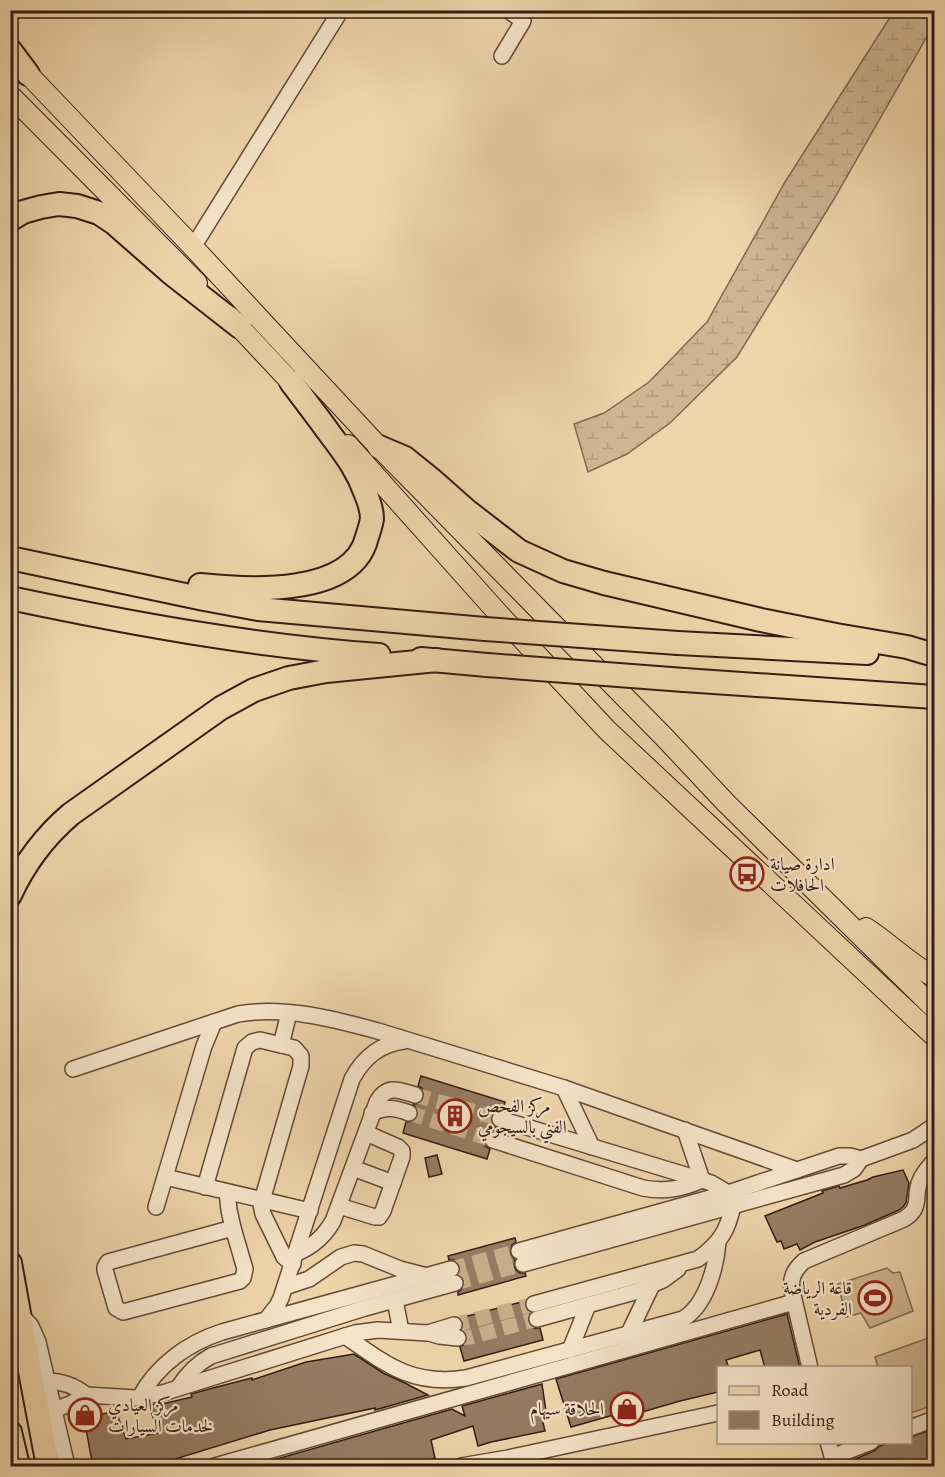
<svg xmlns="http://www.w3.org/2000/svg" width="945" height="1477" viewBox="0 0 945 1477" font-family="Alegreya,Amiri,serif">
  <defs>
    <pattern id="wetland-marsh" width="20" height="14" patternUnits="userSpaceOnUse" patternTransform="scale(1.5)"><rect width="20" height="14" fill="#cfb591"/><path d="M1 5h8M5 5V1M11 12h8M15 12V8" fill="none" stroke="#b29b7c"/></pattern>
  </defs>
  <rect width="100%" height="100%" fill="#efd4aa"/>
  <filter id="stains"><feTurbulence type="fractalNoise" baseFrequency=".00333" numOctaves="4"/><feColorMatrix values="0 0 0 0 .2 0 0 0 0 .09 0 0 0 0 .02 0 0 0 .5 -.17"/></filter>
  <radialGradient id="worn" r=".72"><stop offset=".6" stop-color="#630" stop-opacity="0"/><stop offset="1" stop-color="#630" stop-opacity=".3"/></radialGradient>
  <polygon fill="url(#wetland-marsh)" stroke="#826953" stroke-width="1.5" points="894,11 934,11 934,24 834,199 737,357 670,423 627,454 588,472 574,424 604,413 649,382 707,322 785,182"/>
  <g fill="#cfb591" stroke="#826953" stroke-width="1.5">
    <polygon points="887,1268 893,1273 900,1272 913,1311 870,1328 861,1313 846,1317 838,1284"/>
    <polygon points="934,1336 934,1405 911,1413 910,1368 878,1367 875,1357"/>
  </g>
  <g fill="#957c62" stroke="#341d15" stroke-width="1.5">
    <polygon points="421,1076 505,1102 503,1110 497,1110 491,1116 491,1122 493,1126 497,1128 496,1131 492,1130 487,1132 484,1138 485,1146 490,1149 487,1159 403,1133 406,1122 415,1121 418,1117 418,1111 413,1104 421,1103 424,1099 424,1092 422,1088 418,1086"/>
    <polygon points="437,1155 442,1174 429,1177 425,1158"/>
    <polygon points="903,1170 909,1183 906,1203 903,1207 899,1210 865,1225 815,1242 800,1250 797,1244 784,1249 781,1241 777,1242 765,1216 823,1193 822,1191 839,1186 840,1188 867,1180 873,1177"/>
    <polygon points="515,1238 516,1242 512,1245 510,1253 515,1259 514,1266 516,1270 520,1273 525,1273 526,1276 458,1295 458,1292 461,1290 464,1286 464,1281 462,1276 459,1274 460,1267 458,1263 454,1260 449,1260 448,1256"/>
    <polygon points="525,1301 525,1307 530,1313 527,1317 528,1322 534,1328 540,1328 543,1340 464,1361 460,1347 465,1344 468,1338 467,1334 462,1330 463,1323 460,1318"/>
    <polygon points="787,1314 800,1368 765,1368 760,1350 726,1360 729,1368 718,1368 718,1392 680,1401 618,1419 617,1414 571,1427 556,1379"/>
    <polygon points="354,1354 383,1373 405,1383 428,1395 375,1410 375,1408 270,1430 149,1467 93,1467 84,1418 116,1411 126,1439 158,1433 149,1405 162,1403 162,1404 192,1397 191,1394 213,1388 252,1378 252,1380 306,1362"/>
    <polygon points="542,1384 546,1411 540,1410 545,1431 491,1442 478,1446 473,1426 431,1440 435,1458 405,1467 249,1467 452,1409 465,1416 462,1406"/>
    <polygon points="934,1429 934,1467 855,1467 853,1460 874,1451 880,1446 888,1443 910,1443 910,1437"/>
  </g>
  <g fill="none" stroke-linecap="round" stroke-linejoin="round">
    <g stroke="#caaf8c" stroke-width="15" stroke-dasharray="15 8" stroke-linecap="butt">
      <polyline points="415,1095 500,1119"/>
      <polyline points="409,1113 493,1140"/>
      <polyline points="451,1269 519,1251"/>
      <polyline points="455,1283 523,1264"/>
      <polyline points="454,1325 534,1304"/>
      <polyline points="458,1338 471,1337 537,1319"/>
    </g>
    <defs>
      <g id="minor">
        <polyline points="502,56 523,21 508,10"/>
        <polyline points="193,247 341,10"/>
        <polyline points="281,1045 289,1013"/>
        <path d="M73,1069L238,1014C285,1006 334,1019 378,1031L564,1088L797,1170"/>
        <polyline points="564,1088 592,1147"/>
        <path d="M372,1113C386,1106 396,1108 409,1113"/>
        <polyline points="500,1119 702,1180 711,1183 728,1193"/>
        <path d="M493,1140L643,1188C665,1192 682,1189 702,1180L685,1130"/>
        <polyline points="353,1168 393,1183"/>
        <polyline points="165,1177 310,1211"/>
        <polyline points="205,1187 245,1048 252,1042 260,1040 294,1048 301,1056 301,1066 261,1204 263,1214 284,1257 293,1264"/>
        <polyline points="227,1192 229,1210 233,1228"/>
        <polyline points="339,1206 375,1217 379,1217 383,1211 402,1157 402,1151 398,1147 366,1133"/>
        <polyline points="156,1207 204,1046 214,1022"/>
        <polygon points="233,1228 245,1269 243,1278 240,1281 127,1311 123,1312 116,1308 105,1270 105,1267 108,1262"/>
        <polyline points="519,1251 728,1193 839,1156 850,1156 861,1159 913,1140 934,1126"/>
        <path d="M297,1253C313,1246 324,1237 333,1221L377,1102C387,1084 399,1090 415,1095"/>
        <polyline points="523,1264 844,1175 854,1169 861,1159"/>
        <polyline points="285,1287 309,1279 341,1257 354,1253 363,1254 400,1269 427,1276"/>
        <polyline points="395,1300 401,1331"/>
        <path d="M534,1304L698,1259C719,1244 728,1231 733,1205"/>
        <polyline points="22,1316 31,1326 38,1342 67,1466"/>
        <polyline points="537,1319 638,1291 663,1280 678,1269"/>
        <path d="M266,1320L277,1306L281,1298L352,1079C364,1057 380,1044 404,1041"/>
        <polyline points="429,1333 439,1336 458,1338"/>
        <polyline points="628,1335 651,1287"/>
        <path d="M345,1336C387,1365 412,1386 466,1378L683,1319C706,1305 716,1268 718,1242"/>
        <polyline points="570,1350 588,1305"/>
        <path d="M810,1368L792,1291C790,1278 794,1270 804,1261L904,1219C923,1207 913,1197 920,1181C923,1173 929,1167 934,1161"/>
        <path d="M46,1381C62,1381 74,1385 86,1395"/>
        <path d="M178,1388C187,1374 196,1364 211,1356L365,1308L455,1283"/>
        <path d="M140,1397C157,1365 188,1343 222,1332L451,1269"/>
        <polyline points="53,1410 70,1404 86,1395 136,1398 166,1392 355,1333 378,1330 428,1333 454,1325"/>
        <polyline points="910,1428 934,1419"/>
        <polyline points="828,1442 835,1466"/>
        <polyline points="832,1457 871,1442"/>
        <polyline points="215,1466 794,1302"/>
        <polyline points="461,1466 508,1458 718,1413"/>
      </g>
      <g id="major">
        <polyline points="16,64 28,74 193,247 379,447 666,739 726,803 934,1008"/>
        <polyline points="10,95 197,283"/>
        <polyline points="230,317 302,394"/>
        <polyline points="348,445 497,612 607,730 934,1036"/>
        <path d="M866,928C889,943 910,964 934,977"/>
      </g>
      <g id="highway">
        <polyline points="10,50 28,74"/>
        <polyline points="10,220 23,212 41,207 59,204 77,206 99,213 114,223 171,273 240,327"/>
        <polyline points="379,447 405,458 431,479 466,510 519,551 563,571 604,583 761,620 836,635 907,647 934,655"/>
        <polyline points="10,558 204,599 258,609 485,629"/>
        <path d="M200,585C247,590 353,597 367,537C369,531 371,524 372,519C372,511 368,499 365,492C357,469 344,453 330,434C317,416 304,399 291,382"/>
        <path d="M10,598C133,624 255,646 379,655"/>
        <polyline points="678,643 867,653"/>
        <polyline points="421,659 487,665"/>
        <polyline points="684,680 934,697"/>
        <path d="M10,895C25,862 44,837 71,814L221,708L254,690L289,678L326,671L437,660"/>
        <polyline points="10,1263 19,1313 48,1466"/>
        <polyline points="10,1432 18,1466"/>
      </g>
    </defs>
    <use href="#minor" stroke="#634b3a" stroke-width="18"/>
    <use href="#major" stroke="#341d15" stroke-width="22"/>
    <use href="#highway" stroke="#341d15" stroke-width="26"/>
    <use href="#minor" stroke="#f5e3c8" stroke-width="15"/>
    <use href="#major" stroke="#efd4aa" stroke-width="20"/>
    <use href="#highway" stroke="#efd4aa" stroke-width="22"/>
    <defs>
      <g id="highway-bridge">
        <polyline points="485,629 678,643"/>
        <polyline points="487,665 684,680"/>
      </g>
    </defs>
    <use href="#highway-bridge" stroke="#341d15" stroke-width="26" stroke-linecap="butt"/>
    <use href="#highway-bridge" stroke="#efd4aa" stroke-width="22"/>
  </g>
  <defs>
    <symbol id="bus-ring" viewBox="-11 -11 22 22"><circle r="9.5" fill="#f5e3c8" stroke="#8f2418" stroke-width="1.5"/><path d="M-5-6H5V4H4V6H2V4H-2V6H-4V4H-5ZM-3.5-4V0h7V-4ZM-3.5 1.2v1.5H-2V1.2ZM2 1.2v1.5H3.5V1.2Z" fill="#8f2418"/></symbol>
    <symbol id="building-ring" viewBox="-11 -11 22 22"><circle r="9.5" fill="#f5e3c8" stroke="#8f2418" stroke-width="1.5"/><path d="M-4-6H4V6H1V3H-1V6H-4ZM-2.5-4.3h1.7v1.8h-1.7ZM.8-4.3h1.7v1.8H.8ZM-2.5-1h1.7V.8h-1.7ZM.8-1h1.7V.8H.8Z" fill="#8f2418"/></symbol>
    <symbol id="stadium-ring" viewBox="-11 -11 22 22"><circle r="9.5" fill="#f5e3c8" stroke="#8f2418" stroke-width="1.5"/><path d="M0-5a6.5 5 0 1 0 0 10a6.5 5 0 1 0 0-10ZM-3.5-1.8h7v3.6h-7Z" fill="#8f2418"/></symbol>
    <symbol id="shop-ring" viewBox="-11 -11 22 22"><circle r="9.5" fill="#f5e3c8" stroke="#8f2418" stroke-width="1.5"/><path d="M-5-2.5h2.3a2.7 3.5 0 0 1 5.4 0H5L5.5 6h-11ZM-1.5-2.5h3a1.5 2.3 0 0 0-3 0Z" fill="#8f2418"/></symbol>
  </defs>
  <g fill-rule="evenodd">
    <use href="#bus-ring" x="728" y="855" width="38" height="38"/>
    <use href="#building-ring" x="436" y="1097" width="38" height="38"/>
    <use href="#stadium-ring" x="856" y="1279" width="38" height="38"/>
    <use href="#shop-ring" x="608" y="1390" width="38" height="38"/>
    <use href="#shop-ring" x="66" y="1396" width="38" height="38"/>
  </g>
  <g text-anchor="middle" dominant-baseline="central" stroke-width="4.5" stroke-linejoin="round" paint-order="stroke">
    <g font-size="18" fill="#341d15" stroke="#f5e3c8" text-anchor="start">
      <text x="770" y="864">ادارة صيانة<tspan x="770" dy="21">الحافلات</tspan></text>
      <text x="478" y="1106">مركز الفحص<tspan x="478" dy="21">الفني بالسيجومي</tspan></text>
      <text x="852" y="1288" text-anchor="end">قاعة الرياضة<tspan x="852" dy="21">الفردية</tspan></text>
      <text x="108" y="1405">مركز العيادي<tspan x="108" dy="21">لخدمات السيارات</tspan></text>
      <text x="604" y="1409" text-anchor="end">الحلاقة سيهام</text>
    </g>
  </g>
  <rect width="945" height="1477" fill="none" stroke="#efd4aa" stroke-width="36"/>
  <rect x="12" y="12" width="921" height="1453" fill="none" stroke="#341d15" stroke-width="3"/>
  <rect x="18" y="18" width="909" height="1441" fill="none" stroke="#341d15" stroke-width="1.5"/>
  <rect x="717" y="1366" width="195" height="78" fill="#f5e3c8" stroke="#a89480" stroke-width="1.5"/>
  <rect x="729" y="1386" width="30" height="9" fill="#efd4aa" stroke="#a89480" stroke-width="1.5"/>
  <text x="771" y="1396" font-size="18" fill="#341d15">Road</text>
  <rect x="729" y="1411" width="30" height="18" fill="#957c62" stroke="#a89480" stroke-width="1.5"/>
  <text x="771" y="1426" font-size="18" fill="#341d15">Building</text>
  <rect width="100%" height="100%" filter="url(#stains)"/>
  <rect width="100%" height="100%" fill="url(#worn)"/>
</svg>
